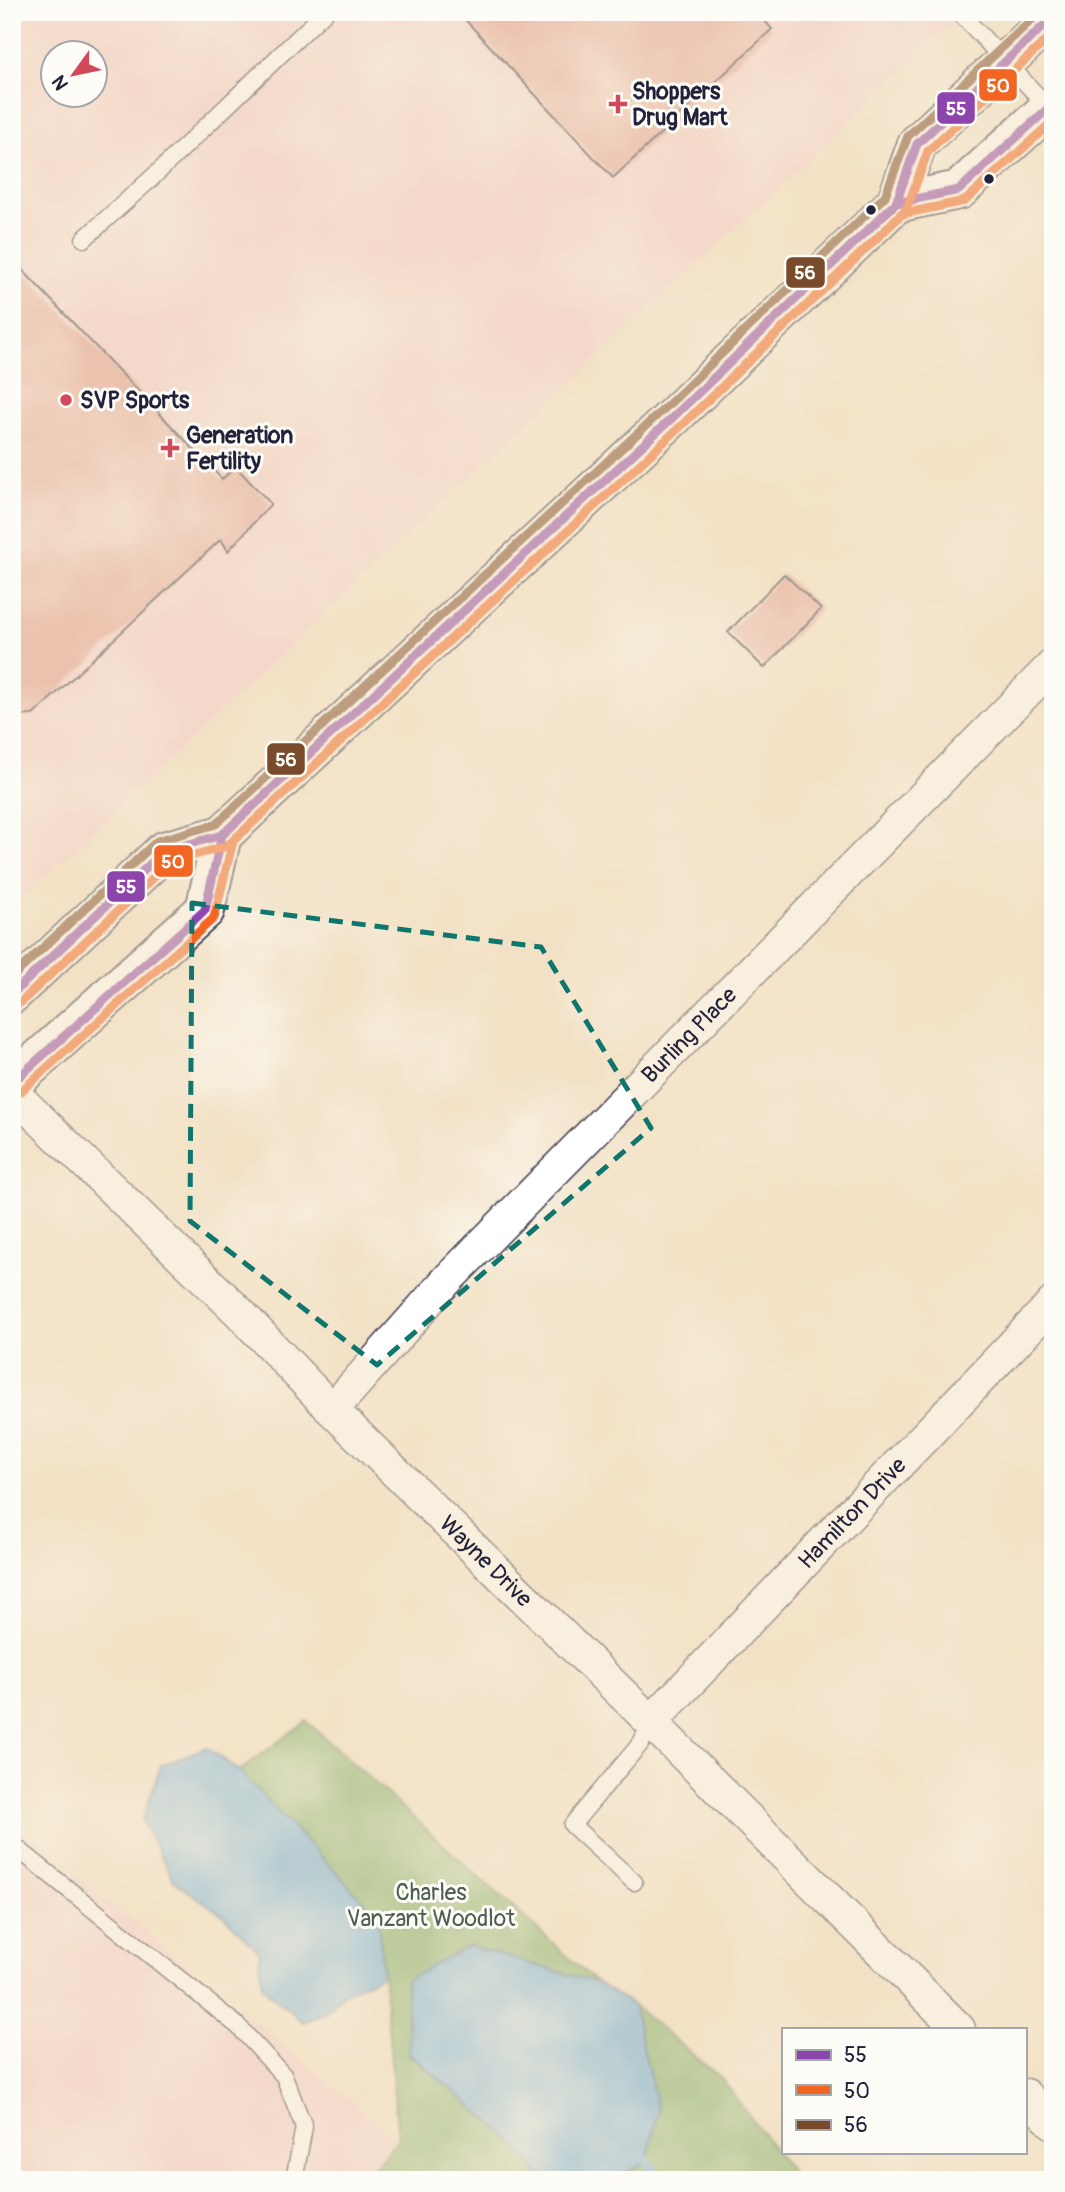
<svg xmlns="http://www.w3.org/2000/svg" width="1065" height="2192" viewBox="0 0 1065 2192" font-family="Pangolin,sans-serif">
  <rect width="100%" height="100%" fill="#fdfcf7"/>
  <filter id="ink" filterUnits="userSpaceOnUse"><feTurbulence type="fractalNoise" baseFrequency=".0143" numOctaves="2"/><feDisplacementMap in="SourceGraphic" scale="14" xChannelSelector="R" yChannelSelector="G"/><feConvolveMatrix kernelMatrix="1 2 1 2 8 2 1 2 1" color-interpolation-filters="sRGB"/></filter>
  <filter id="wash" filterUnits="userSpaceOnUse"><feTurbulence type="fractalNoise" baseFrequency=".00686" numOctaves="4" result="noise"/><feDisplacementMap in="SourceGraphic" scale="28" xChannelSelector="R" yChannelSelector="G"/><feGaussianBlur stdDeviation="1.57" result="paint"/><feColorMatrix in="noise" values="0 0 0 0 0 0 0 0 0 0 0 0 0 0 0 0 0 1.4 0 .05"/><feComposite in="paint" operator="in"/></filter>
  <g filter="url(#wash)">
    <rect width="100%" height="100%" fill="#f2e1c5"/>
    <g fill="#f7cfd1" fill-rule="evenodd">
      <path d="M12,12H966L12,908ZM52,52H94V94H52Z"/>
      <polygon points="12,1821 398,2140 363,2180 12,2180"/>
    </g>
    <g fill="#7fb26d" stroke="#506a54" stroke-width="2">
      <polygon points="306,1721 597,1983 469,1946 409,2054 506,2135 543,2180 363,2180 398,2139 378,1916 239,1771"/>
      <polygon points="633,2005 721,2078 797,2180 613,2180 647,2161 658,2111"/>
    </g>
    <g fill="#6cb0e2" stroke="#47698e" stroke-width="2">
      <polygon points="207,1747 239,1771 378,1916 383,1975 344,1993 326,2012 303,2022 262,1987 259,1951 223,1915 174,1881 142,1821 161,1765"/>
      <polygon points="469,1946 597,1983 633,2005 658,2111 647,2161 613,2180 543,2180 506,2135 409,2053 406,1980"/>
    </g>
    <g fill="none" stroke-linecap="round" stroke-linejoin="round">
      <polyline stroke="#6cb0e2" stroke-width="10" points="647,2161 660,2180"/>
    </g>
    <g id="blocks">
      <g fill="#e39c93">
        <polygon points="458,12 757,12 772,29 613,178"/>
        <polygon points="12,259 222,479 236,467 271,504 228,551 221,539 33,715 12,716"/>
        <polygon points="784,574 821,609 764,668 728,632"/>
      </g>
    </g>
  </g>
  <g filter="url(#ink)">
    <use href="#blocks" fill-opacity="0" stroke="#413f50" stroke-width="2"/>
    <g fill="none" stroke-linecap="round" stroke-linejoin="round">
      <defs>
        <g id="lane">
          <polyline points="959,12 1049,108"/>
          <polyline points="84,239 154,176 325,12"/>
          <polyline points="12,1844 238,2026 284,2076 304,2127 294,2180"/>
          <polyline points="634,1882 572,1825 641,1743 651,1722"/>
        </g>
        <g id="street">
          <path id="s1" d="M12,1092L239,1312L332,1410L651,1722L959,2029"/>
          <path id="s2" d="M332,1410L448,1279L1053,665"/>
          <path id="s3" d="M651,1722L1053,1303"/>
          <polyline points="1025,2095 1053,2123"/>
        </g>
        <g id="primary">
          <polyline points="896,203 959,190 1049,108"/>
          <polyline points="12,994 164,851 222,835 673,417 896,203 917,144 1053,17"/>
          <polyline points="12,1083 205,910 222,835"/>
        </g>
      </defs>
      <use href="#lane" stroke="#413f50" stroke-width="19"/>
      <use href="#street" stroke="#413f50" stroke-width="35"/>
      <use href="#primary" stroke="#413f50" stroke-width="42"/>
      <use href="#lane" stroke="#fff" stroke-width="16"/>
      <use href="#street" stroke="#fff" stroke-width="32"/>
      <use href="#primary" stroke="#fff" stroke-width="38"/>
      <defs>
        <g id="bus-1">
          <polyline points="883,215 896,203 917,144 1053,17"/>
          <polyline points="12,994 164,851 222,835 255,804"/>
          <polyline points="12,1083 205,910 222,835 673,417 896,203 959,190 1053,104"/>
        </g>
        <g id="bus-2">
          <polyline points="891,224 907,208 928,151 1053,34"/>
          <polyline points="20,1003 170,862 227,846 263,813"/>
          <polyline points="20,1092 214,918 233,841 681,426 902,214 965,201 1053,121"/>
        </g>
        <polyline id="bus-3" points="12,977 157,841 216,824 665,408 885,196 908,136 1040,12"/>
      </defs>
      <use href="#bus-1" stroke="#fdfcf7" stroke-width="14"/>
      <use href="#bus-2" stroke="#fdfcf7" stroke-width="14"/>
      <use href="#bus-3" stroke="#fdfcf7" stroke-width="14"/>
      <use href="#bus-1" stroke="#8e44ad" stroke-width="9"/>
      <use href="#bus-2" stroke="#f26522" stroke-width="9"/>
      <use href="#bus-3" stroke="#7a4b2a" stroke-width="9"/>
    </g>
  </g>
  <path d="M0 0H1065V2192H0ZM192,903L541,947L651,1128L377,1365L190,1221Z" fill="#f2e1c5" fill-opacity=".55" fill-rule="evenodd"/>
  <path fill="none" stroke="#0f766e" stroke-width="5" stroke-dasharray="14 9" stroke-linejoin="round" d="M192,903L541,947L651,1128L377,1365L190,1221Z"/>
  <g fill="#d1495b" stroke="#fdfcf7" stroke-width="2.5">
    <path d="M614.5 93.5h7v7h7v7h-7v7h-7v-7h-7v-7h7z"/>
    <circle cx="66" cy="400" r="7"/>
    <path d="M166.5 437.5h7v7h7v7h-7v7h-7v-7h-7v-7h7z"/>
  </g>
  <g fill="#22223b" stroke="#fdfcf7" stroke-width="2.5">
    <circle cx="989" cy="179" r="6"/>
    <circle cx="871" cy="210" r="6"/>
  </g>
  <g text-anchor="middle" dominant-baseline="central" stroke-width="6" stroke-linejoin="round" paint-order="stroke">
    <g font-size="23" font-weight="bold" fill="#22223b" stroke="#fdfcf7" text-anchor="start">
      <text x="632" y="91">Shoppers<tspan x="632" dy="26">Drug Mart</tspan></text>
      <text x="80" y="400">SVP Sports</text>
      <text x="186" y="435">Generation<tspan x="186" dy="26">Fertility</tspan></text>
    </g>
    <g font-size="23" fill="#22223b" stroke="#fdfcf7">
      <text stroke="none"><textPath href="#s2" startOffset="518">Burling Place</textPath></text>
      <text stroke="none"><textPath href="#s3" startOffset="290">Hamilton Drive</textPath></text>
      <text stroke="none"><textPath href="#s1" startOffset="667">Wayne Drive</textPath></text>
    </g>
    <g font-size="23" fill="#4e5f52" stroke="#fdfcf7">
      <text x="431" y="1892">Charles<tspan x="431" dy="26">Vanzant Woodlot</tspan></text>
    </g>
  </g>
  <g stroke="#fdfcf7" stroke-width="2.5">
    <rect x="978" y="68" width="40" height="34" rx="7" fill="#f26522"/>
    <rect x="936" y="91" width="40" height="34" rx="7" fill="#8e44ad"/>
    <rect x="785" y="256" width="41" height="33" rx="7" fill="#7a4b2a"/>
    <rect x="266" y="742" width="40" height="34" rx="7" fill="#7a4b2a"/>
    <rect x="153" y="844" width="41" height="34" rx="7" fill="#f26522"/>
    <rect x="106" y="870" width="40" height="33" rx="7" fill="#8e44ad"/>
  </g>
  <g font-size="19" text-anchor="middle" font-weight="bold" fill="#fff">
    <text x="998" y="92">50</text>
    <text x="956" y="115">55</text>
    <text x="805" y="279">56</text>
    <text x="286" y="766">56</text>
    <text x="173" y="868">50</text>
    <text x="126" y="893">55</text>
  </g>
  <rect width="1065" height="2192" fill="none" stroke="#fdfcf7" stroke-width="42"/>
  <rect x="782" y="2028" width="245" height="126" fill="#fdfcf7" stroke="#a5a5ac" stroke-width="2"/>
  <rect x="796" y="2050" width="35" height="10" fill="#8e44ad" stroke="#a5a5ac" stroke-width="2"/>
  <text x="844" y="2062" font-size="21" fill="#22223b">55</text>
  <rect x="796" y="2085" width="35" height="10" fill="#f26522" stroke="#a5a5ac" stroke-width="2"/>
  <text x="844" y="2098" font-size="21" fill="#22223b">50</text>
  <rect x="796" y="2120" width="35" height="10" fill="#7a4b2a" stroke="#a5a5ac" stroke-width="2"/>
  <text x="844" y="2132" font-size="21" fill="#22223b">56</text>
  <g transform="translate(74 74) rotate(237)"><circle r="33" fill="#fdfcf7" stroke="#a5a5ac" stroke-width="2"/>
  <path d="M0-5L12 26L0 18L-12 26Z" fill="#d1495b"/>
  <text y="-10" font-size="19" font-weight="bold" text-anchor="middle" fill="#22223b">N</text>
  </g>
</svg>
